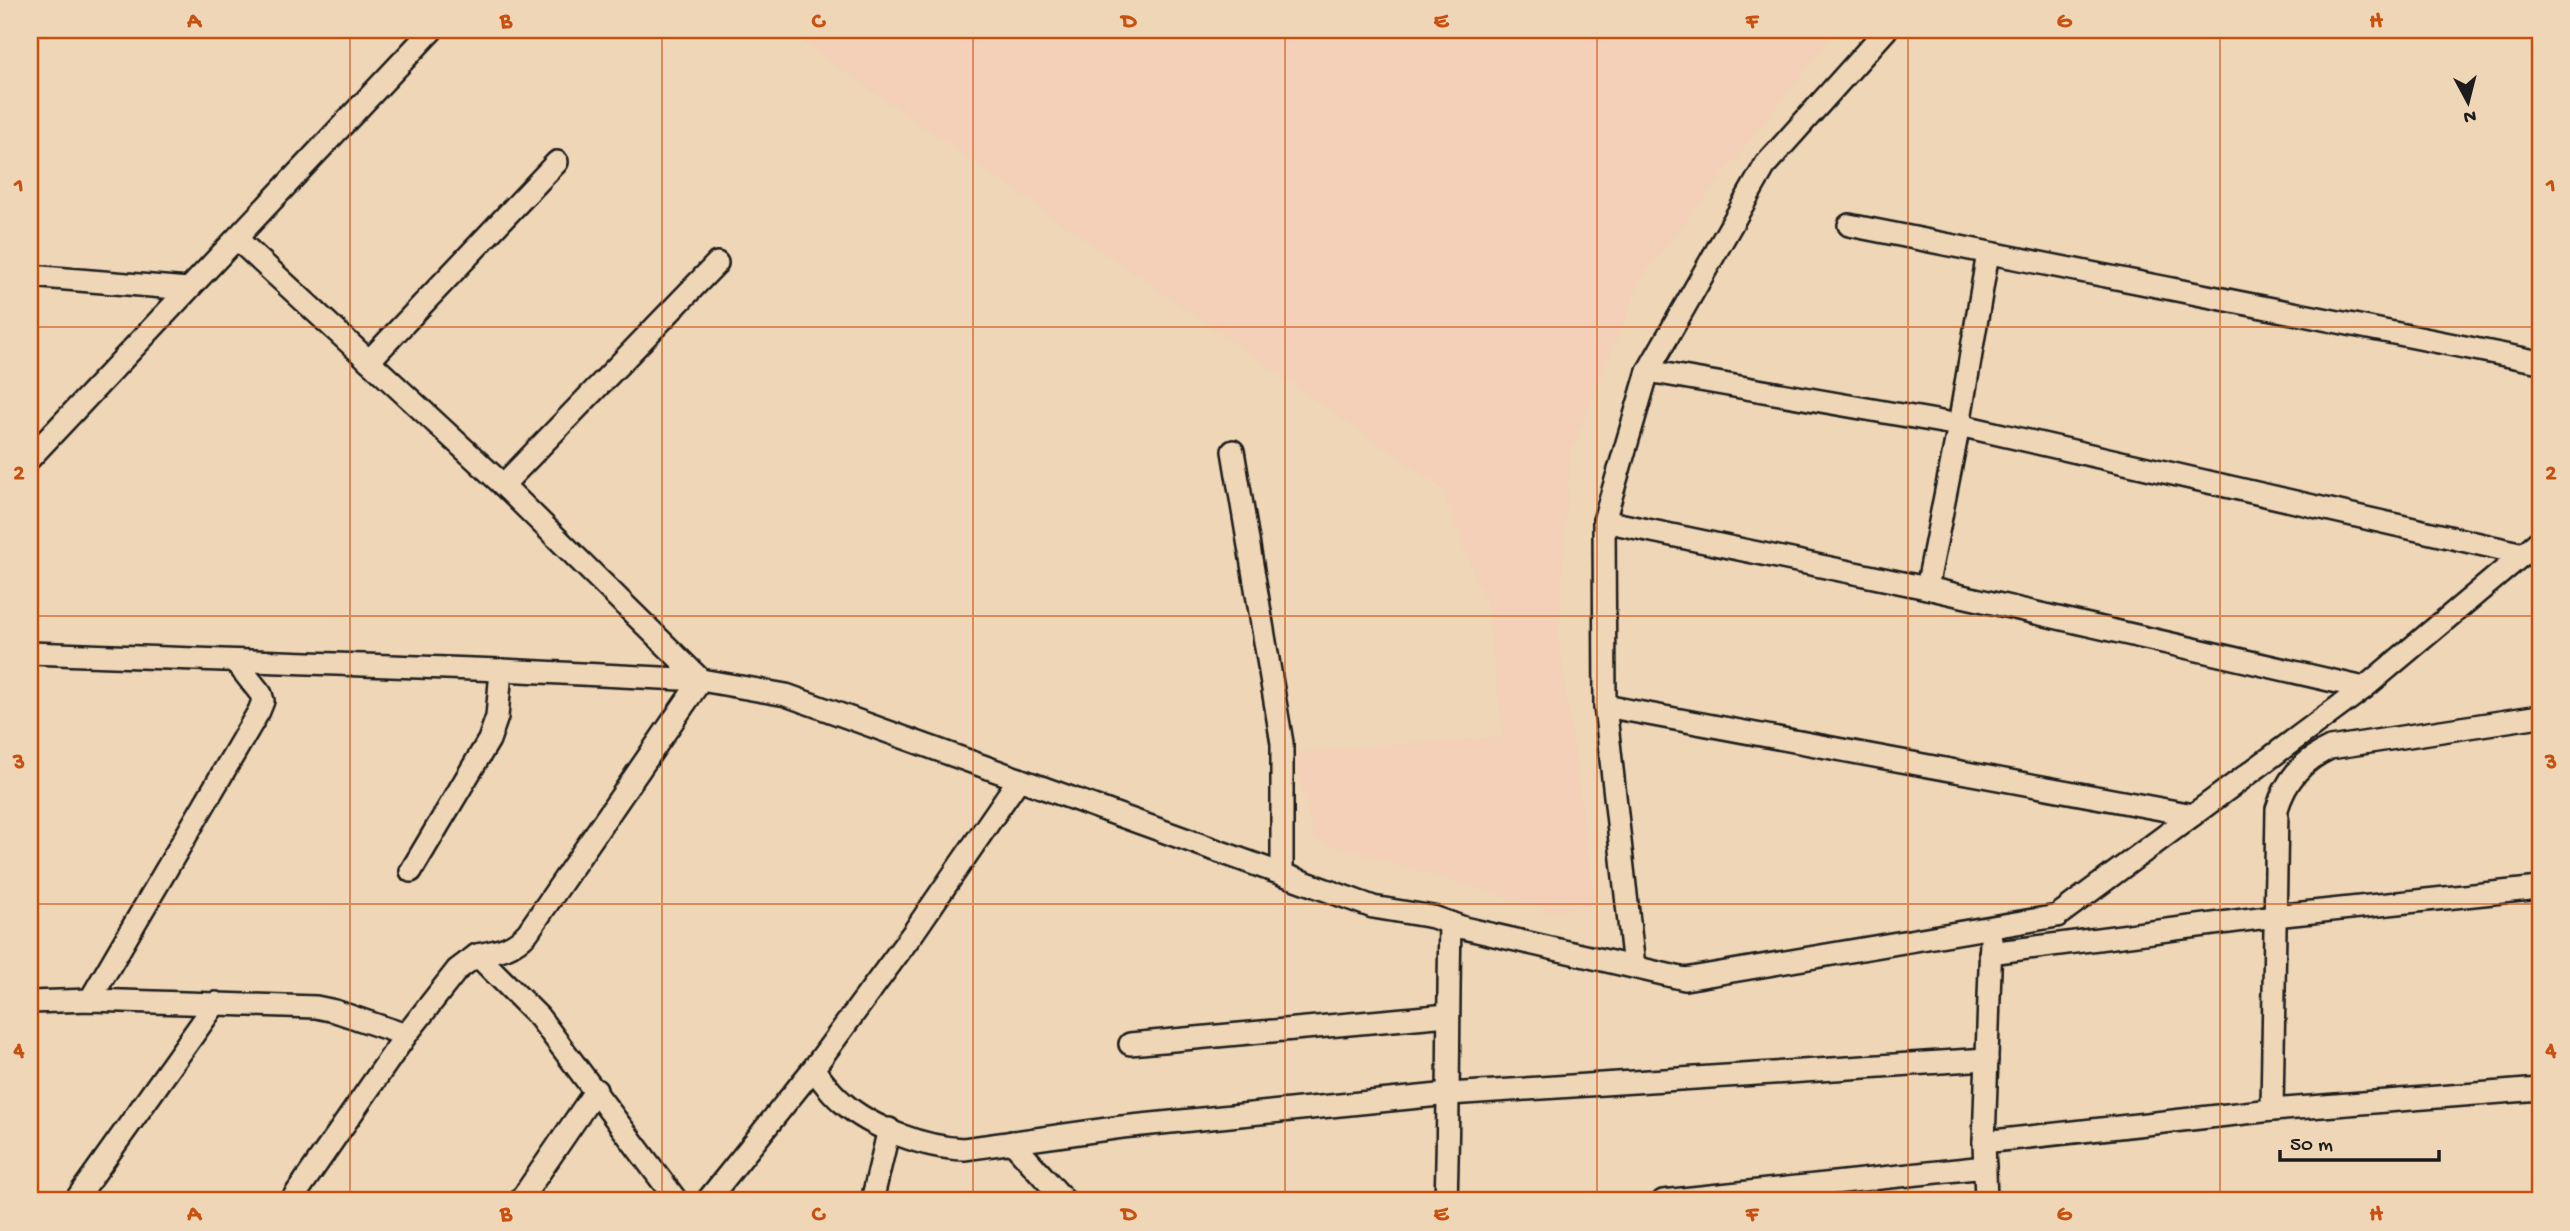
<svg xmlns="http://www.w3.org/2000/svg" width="2570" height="1231" viewBox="0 0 2570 1231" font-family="'Gochi Hand',sans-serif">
  <rect width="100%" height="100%" fill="#eed6b6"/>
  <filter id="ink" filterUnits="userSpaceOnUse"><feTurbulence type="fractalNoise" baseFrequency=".0143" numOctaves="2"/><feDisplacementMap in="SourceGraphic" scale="14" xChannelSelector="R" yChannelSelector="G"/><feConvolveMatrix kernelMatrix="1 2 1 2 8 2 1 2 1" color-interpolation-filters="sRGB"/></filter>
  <g filter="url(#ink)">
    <polygon fill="#f3d0b7" points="786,30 1837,30 1642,276 1570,452 1558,638 1595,905 1551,911 1315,839 1293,752 1504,737 1488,608 1441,487"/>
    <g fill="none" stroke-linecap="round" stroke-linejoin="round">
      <defs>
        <g id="minor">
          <polyline points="1849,225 2540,362"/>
          <path d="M237,239L503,485L701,680L528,932C513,949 499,951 477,955"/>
          <polyline points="30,276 188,289"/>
          <polyline points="369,361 557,162"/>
          <polyline points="1648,371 1959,425 2523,554"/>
          <polyline points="1233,451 1282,743 1282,874"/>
          <polyline points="30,458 432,30"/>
          <polyline points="503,485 717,263"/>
          <polyline points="1604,521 1927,588 2364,688"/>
          <polyline points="1927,588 1959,425 1988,253"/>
          <polyline points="30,653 501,670 701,680 786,695 1373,907 1433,917 1464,928 1685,979 2057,916 2364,688 2540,540"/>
          <polyline points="1605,706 2193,815"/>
          <polyline points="411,871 489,740 497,717 501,670"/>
          <polyline points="1990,953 2275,916 2540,888"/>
          <polyline points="1634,967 1605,706 1604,521 1648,371 1766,164 1886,30"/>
          <polyline points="90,1000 259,711 263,701 261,694 235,661"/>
          <polyline points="30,1002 90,1000 316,1007 335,1011 406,1035"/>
          <polyline points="1130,1044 1448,1015"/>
          <path d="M813,1069C822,1080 831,1093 842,1102C871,1128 925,1148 964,1149L1122,1127L1449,1094L1987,1059"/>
          <path d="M2272,1110L2277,809C2286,780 2302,761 2330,748L2540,716"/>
          <polyline points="1012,1142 1065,1201"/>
          <polyline points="1984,1142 2272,1110 2540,1089"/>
          <polyline points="75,1201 216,1003"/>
          <polyline points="291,1201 406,1035 457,970 477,955 539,1017 677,1201"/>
          <polyline points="520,1201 596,1090"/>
          <polyline points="707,1201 813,1069 913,933 1019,779"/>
          <polyline points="872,1201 889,1129"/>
          <path d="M1446,1201C1449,1109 1448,1016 1450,923"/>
          <polyline points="1663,1201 1985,1167"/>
          <polyline points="1986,1201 1984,1142 1991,940"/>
        </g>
      </defs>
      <use href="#minor" stroke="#1c1c1c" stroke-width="26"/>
      <use href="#minor" stroke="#eed6b6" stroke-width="21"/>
    </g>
  </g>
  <path fill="none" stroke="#c9500e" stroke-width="2" stroke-opacity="0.55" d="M350,30V1201M662,30V1201M973,30V1201M1285,30V1201M1597,30V1201M1908,30V1201M2220,30V1201M30,327H2540M30,616H2540M30,904H2540"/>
  <rect width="2570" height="1231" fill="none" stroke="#eed6b6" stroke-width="77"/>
  <g transform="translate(2468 102) rotate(173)" stroke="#eed6b6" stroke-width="5" paint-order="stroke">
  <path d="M0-5L12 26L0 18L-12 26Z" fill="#1c1c1c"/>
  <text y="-10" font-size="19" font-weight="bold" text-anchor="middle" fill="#1c1c1c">N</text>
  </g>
  <path d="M2280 1150v10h159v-10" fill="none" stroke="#1c1c1c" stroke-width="3.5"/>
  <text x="2290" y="1150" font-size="21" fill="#1c1c1c" stroke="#eed6b6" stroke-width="5" paint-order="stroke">50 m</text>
  <rect x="38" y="38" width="2494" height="1154" fill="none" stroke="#c9500e" stroke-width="2.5"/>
  <g font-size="23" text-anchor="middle" font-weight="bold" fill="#c9500e">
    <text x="194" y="27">A</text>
    <text x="506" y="27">B</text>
    <text x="818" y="27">C</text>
    <text x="1129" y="27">D</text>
    <text x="1441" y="27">E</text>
    <text x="1752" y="27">F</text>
    <text x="2064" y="27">G</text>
    <text x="2376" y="27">H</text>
    <text x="19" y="191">1</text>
    <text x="2551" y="191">1</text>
    <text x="19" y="479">2</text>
    <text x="2551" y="479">2</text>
    <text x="19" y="768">3</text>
    <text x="2551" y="768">3</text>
    <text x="19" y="1056">4</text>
    <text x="2551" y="1056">4</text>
    <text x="194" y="1220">A</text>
    <text x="506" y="1220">B</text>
    <text x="818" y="1220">C</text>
    <text x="1129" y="1220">D</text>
    <text x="1441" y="1220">E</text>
    <text x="1752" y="1220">F</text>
    <text x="2064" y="1220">G</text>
    <text x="2376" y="1220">H</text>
  </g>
</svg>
